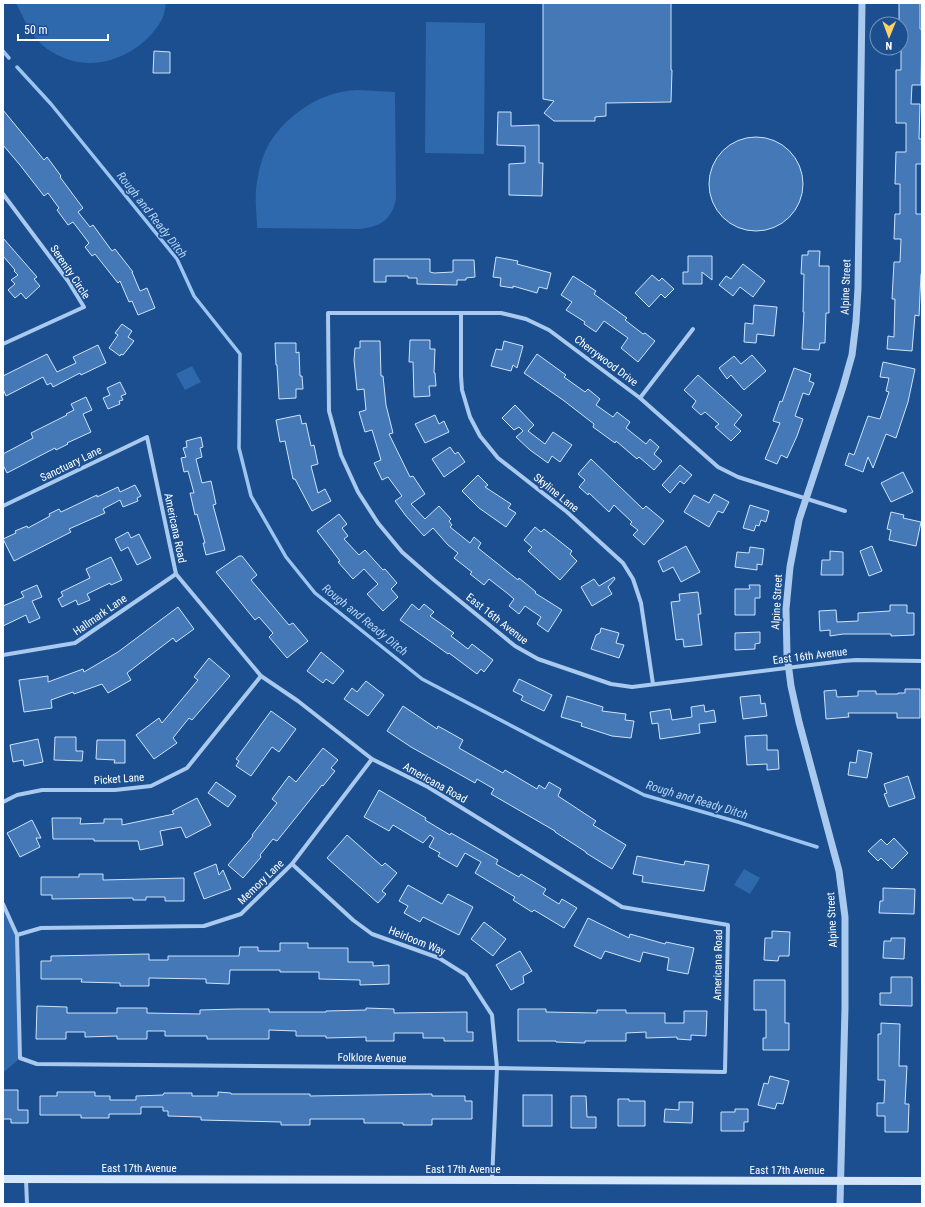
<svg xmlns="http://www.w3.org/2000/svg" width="925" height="1207" viewBox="0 0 925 1207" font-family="'Roboto Condensed',sans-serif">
  <rect width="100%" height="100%" fill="#1b4f8f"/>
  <g fill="#2e69ad">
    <path d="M16,3H166C165,9 164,16 161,21C139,58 90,76 52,52C33,41 25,21 16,3Z"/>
    <polygon points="426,22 485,23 484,154 425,153"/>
    <path d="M357,90L395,92L396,199C391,221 380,227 359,229L257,228C257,214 254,197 257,182C259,169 262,156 269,144C287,114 322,91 357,90Z"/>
    <polygon points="192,366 201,382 185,390 176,374"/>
    <polygon points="744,869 760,878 750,894 734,885"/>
    <polygon points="3,904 17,935 20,1058 3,1073"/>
  </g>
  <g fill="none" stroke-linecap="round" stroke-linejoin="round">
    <g stroke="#9cc4f0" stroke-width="3.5">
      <polyline points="3,51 9,58"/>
      <polyline points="17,67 51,104 177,259 194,296 240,354 239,448 251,496 286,557 315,593 422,679 644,795 738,822 817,847"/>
    </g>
  </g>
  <g fill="#4478b7" stroke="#cfe3fa">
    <polygon points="543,3 671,3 671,70 672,70 671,102 606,103 606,116 595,117 595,121 554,121 544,113 554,101 543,99"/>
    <polygon points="899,3 920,3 920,29 922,29 921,85 912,85 911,104 920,104 919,139 922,139 922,164 916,164 916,214 922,214 922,274 921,274 919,316 915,315 912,351 887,349 888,336 894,337 895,299 892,299 894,262 900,262 901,239 894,239 895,214 900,214 900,184 895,184 896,152 906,152 906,123 896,123 896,70 901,70 901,24 899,24"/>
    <polygon points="154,51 170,52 170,73 153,73"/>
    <polygon points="3,110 44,160 47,157 61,176 60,177 83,208 78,212 90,227 93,225 112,251 115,249 133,272 132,272 140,291 147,288 155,308 138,315 132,301 129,302 120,281 118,283 95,254 92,256 85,247 89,243 73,222 68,225 57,210 59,208 48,193 44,196 20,165 3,145"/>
    <polygon points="498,112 511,112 511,126 539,125 539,163 543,163 542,196 509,195 509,164 525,163 525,146 497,145"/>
    <circle cx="756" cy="184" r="47"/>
    <polygon points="3,238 37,277 34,279 40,286 26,299 21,293 15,298 8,290 15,284 11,280 18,275 14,271 15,270 3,256"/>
    <polygon points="808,251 820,251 819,266 829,266 829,313 826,313 825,343 820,343 819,350 802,349 804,312 803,312 804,274 801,274 802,255 808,255"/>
    <polygon points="688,256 712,256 712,280 702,272 702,284 683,284 683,272 688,272"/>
    <polygon points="496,257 518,261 517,264 551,273 547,289 539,287 537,293 513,286 513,288 500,286 501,278 493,277"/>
    <polygon points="374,259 430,259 430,272 434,273 453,272 453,260 474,260 475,277 466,278 466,280 457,280 457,285 417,284 417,278 408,278 408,276 386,276 386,282 374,282"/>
    <polygon points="743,264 765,281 753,297 740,287 733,296 719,285 726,276 731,279"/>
    <polygon points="652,275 659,281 662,278 674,289 665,298 661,294 649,307 635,293"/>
    <polygon points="573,276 596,291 594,294 627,318 625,320 643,334 645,333 655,341 638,362 621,348 628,338 604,321 596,332 584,324 585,322 566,310 572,302 561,295"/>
    <polygon points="754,305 777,307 774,336 757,334 756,343 744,342 745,323 753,324"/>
    <polygon points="122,324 132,331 128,337 134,341 123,355 121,354 120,356 109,348 118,335 115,333"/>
    <polygon points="410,340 430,340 430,349 435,349 434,373 435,373 436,386 429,386 430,396 414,397 413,362 409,362"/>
    <polygon points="360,341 380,341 381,376 383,376 386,405 393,433 389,434 410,477 413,476 425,494 411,504 425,519 439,506 451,519 449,521 452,525 450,527 470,543 474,537 481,543 478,548 518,580 519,578 536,592 535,593 562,610 548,632 537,624 541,617 525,606 519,614 509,606 514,599 507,593 489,579 484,585 470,574 472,572 454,558 458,553 448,545 433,528 424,536 406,516 395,501 402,496 388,477 382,480 374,463 381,460 372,430 365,432 359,412 366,410 364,389 357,390 354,360 355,348 360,348"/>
    <polygon points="504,341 523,346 517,368 513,365 511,371 491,366 496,349 502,350"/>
    <polygon points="275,343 296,343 296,353 299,352 300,376 302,376 303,389 296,389 296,398 279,399 277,365 276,365"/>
    <polygon points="98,345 106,363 81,375 80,373 53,387 51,383 47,385 43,377 6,396 3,389 3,376 47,354 57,372 76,363 73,357"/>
    <polygon points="537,354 566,375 564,377 585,392 588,389 600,399 596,405 613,417 617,412 630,422 626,428 646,444 650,439 659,447 654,454 662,461 654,470 639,457 637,459 616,441 615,443 593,427 594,424 563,400 524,373"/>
    <polygon points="752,355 766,371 744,390 731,375 727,379 719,368 734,356 741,364"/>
    <polygon points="883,362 915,369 908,402 896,438 886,434 873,468 868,457 863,472 845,465 849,453 854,455 868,416 880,419 889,392 886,391 889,378 880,377"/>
    <polygon points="794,368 811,374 809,381 814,383 809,395 803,393 795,416 803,419 797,436 787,458 781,455 777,464 765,459 780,423 773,421 780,401 782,402"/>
    <polygon points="698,375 742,415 734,425 741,431 731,441 715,427 719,424 705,412 701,415 692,407 696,401 684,390"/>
    <polygon points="120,382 126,394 121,396 123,400 119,401 120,404 108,409 103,398 110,395 107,388"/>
    <polygon points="86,397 92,410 83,414 91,432 67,443 68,444 56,450 55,448 7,473 3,465 3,454 33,438 31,433 67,415 66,414 74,410 71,404"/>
    <polygon points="515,405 534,425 528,431 545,444 553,432 572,445 560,462 552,456 548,463 530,450 516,437 523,431 519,427 514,430 502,418"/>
    <polygon points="300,415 302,424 306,423 311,446 314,445 318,464 311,466 318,493 325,489 331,501 312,511 295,479 293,479 285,441 280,442 276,420"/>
    <polygon points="435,415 439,424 444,421 449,432 425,443 415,424"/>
    <polygon points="201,437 203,447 200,448 202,457 196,459 202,483 211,481 216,504 213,505 225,550 206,555 203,543 205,543 197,514 195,515 190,493 194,493 188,471 184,472 181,458 186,457 183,448 187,447 186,441"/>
    <polygon points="450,447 455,454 458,452 465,462 444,477 432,459"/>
    <polygon points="591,459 643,509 646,506 664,521 644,545 633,535 638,530 630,524 632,522 614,505 609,512 589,493 588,495 579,487 585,480 578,474"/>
    <polygon points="680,465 692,475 684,484 680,481 670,493 662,485"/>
    <polygon points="903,472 913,492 891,502 881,483"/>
    <polygon points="478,475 488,485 485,487 511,504 508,508 516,513 506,527 479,508 462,491"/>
    <polygon points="135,485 141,496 137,498 138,501 123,507 120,500 103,509 105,513 69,529 71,532 14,561 3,539 16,533 15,531 27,526 28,528 50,516 49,514 59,509 61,512 97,495 97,497 118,487 120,492"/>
    <polygon points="714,494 729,502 723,513 718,511 709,527 684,512 694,495 709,503"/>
    <polygon points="750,505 769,511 766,522 761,520 759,526 756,525 754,531 743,528"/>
    <polygon points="891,512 904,515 903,518 921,522 916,546 889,540 891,530 887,529"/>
    <polygon points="339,514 347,524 342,528 348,536 344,539 359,555 365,550 383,570 385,569 397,583 391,589 398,597 383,611 367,594 378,584 364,569 353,579 338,562 340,561 317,531"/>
    <polygon points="535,527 541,532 544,529 572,551 570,554 577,561 560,580 528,551 532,547 524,540"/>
    <polygon points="128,532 131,538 139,534 151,558 137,565 128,547 121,551 115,539"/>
    <polygon points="686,546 700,572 681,582 673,567 663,572 658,561"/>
    <polygon points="872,546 882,571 869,576 860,551"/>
    <polygon points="750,547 764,549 762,565 757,564 757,570 735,567 737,552 749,553"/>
    <polygon points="830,551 843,552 843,575 821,575 822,560 830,560"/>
    <polygon points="239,556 242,556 257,575 251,580 289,625 293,623 308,641 287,658 269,637 273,633 259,617 255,620 216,572"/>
    <polygon points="111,557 122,580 111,585 110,583 87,594 90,600 78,605 76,600 62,607 58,599 63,596 61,592 90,578 86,569"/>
    <polygon points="614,577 615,579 608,587 612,594 592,606 581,587 594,579 599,586"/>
    <polygon points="37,585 42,597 32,601 40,618 29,623 26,615 3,626 3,606 24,597 21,592"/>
    <polygon points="749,585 760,585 760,598 755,598 755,615 735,615 735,589 750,589"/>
    <polygon points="698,592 701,614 698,614 702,645 684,647 683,639 676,640 671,602 680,601 679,594"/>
    <polygon points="412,604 419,610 424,604 434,612 430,616 454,633 451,636 468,649 472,644 493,660 484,672 481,669 477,674 449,653 448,654 400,620"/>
    <polygon points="890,605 907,605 907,613 914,613 914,635 891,636 891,634 843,634 830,636 830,630 820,631 819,611 836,610 837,622 858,621 858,613 890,611"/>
    <polygon points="178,607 194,629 176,642 173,638 127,673 131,680 108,693 102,684 74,694 73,692 51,700 52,708 24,712 19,680 48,676 48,682 83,669 84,672 118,652"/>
    <polygon points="601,628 619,633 616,643 624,645 619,658 591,649 596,635 600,633"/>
    <polygon points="760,632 760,643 755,644 755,649 735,650 735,633"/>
    <polygon points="321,652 344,671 333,684 326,679 323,683 307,671"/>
    <polygon points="209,658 230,676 192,720 189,718 173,738 177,743 154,759 136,735 159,718 162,723 198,680 194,677"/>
    <polygon points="519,679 552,695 544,711 521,700 523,696 513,691"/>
    <polygon points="366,681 384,695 368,716 344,699 352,688 357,692"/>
    <polygon points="905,689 920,689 920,718 897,718 897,713 848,713 849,717 826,719 824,691 836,690 837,697 858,696 858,691 876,691 876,694 898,694 898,693 905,693"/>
    <polygon points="760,695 761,704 765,703 767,716 743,719 740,697"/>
    <polygon points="567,696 603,707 602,711 626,714 625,720 634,721 631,738 612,736 581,726 582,723 561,717"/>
    <polygon points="704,705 705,712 714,710 716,722 699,724 700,733 660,739 658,723 652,724 650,712 670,709 672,720 692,717 691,707"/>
    <polygon points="403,706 437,729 438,726 463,740 459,748 503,773 505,770 537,789 539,785 545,789 549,782 561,789 558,796 596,821 593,825 626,845 612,869 586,853 586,852 555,832 555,831 491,794 494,789 477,779 475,783 411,747 387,731"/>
    <polygon points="271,711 296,729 279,752 272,747 251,776 236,766 239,761 236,759"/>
    <polygon points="767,735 767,750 778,750 779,769 767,770 767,764 747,765 745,736"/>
    <polygon points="55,737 76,737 76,751 83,751 82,761 54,760"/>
    <polygon points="38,739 43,762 24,766 23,760 13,762 10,745"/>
    <polygon points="97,740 125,740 125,763 114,763 115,760 96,759"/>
    <polygon points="323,748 338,760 331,768 335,771 323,786 322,785 277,841 273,839 260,855 261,857 243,878 228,865 253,836 252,835 277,803 272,799 289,776 296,782"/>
    <polygon points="858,750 872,753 867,778 848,775 850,762 856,763"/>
    <polygon points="908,776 915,798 889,807 884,794 887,793 884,784"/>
    <polygon points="216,782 236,796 228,807 208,793"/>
    <polygon points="379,790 426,818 425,820 450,835 451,833 498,860 496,864 519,877 521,874 546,889 543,894 559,904 562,899 577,908 564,928 534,910 532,912 513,900 515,897 475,873 481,862 465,853 457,867 438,856 440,853 429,847 434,838 430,835 423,843 393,825 389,831 364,817"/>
    <polygon points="197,798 211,825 186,838 181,827 160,831 163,845 140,850 138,841 94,841 94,839 53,839 52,818 81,818 80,824 104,823 104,819 122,819 122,825 174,814 172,811"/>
    <polygon points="32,820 41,838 36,838 40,847 20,857 7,833"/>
    <polygon points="347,835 382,866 385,863 397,873 382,891 386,894 378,903 327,858"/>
    <polygon points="894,838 908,853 892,869 881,858 878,861 868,851 881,839 887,845"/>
    <polygon points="637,856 684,865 685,861 709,865 704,891 642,882 643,876 633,874"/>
    <polygon points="216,864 219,875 223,870 231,889 204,899 194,873"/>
    <polygon points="79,874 103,874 103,880 184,878 184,901 165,901 165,897 146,897 146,900 133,900 133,898 52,899 52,895 41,895 41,877 79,877"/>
    <polygon points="408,885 442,904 448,894 473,907 459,935 423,917 420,922 404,913 408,906 399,901"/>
    <polygon points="883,888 915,889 914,914 879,913 880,901 883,901"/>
    <polygon points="588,918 629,938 630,934 665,944 666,942 694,948 688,974 667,970 669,958 643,952 640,962 605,951 601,959 574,946"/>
    <polygon points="484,922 506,939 493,956 471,939"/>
    <polygon points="772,931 790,932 789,956 779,956 778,961 764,960 765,938 772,938"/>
    <polygon points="891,938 905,938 904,959 883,958 884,941 891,941"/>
    <polygon points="280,943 308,943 308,948 348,948 348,962 373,962 373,966 389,965 389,984 360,985 360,980 319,979 319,972 280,972 280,970 230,970 229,984 206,983 206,979 149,978 149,986 120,986 120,983 81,982 82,979 41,979 41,961 51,961 51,956 149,954 149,960 168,960 168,956 239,956 240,947 258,947 258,951 280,951"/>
    <polygon points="520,951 532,971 523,976 524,983 511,990 496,965"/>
    <polygon points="891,977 912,977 912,1006 880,1005 880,993 891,993"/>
    <polygon points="754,980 785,980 785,1023 789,1023 789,1050 763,1050 763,1038 766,1038 766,1010 754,1010"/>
    <polygon points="37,1006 67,1007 67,1013 117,1013 117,1008 147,1008 147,1013 200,1014 200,1010 236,1009 269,1009 269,1012 326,1012 326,1011 366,1010 366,1008 394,1009 394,1013 467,1012 467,1032 473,1032 473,1041 444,1041 444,1038 423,1038 423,1033 394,1033 394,1041 366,1041 366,1037 326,1038 326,1036 296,1036 296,1031 269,1030 269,1039 207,1039 207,1036 165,1036 165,1031 147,1031 147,1039 117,1039 117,1036 85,1037 85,1032 66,1032 66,1039 36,1039"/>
    <polygon points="518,1009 546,1009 546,1012 597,1013 597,1010 626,1010 626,1013 665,1013 665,1023 684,1023 684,1011 707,1011 706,1036 691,1035 691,1040 677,1039 677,1037 646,1038 646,1032 626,1033 626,1041 585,1041 585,1043 556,1042 556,1041 518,1041"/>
    <polygon points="881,1023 900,1024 899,1066 907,1066 905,1104 909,1104 908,1132 885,1132 885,1116 877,1116 877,1103 884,1103 885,1080 878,1080 878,1034 881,1034"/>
    <polygon points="770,1076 789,1081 783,1104 777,1103 775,1109 758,1105 764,1083 768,1084"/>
    <polygon points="3,1090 18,1090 18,1110 28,1110 28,1123 11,1123 11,1119 3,1119"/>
    <polygon points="57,1092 95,1092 95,1096 110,1096 110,1100 136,1100 136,1096 163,1095 164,1093 192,1093 192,1096 218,1096 218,1092 231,1093 231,1094 310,1094 310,1096 432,1094 432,1096 465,1096 465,1101 472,1101 472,1119 432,1119 432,1125 403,1125 403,1123 364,1123 364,1119 310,1119 310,1125 281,1125 281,1122 201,1120 201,1117 168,1116 168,1111 163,1111 163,1107 141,1107 141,1114 109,1114 109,1118 81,1118 81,1115 40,1115 40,1096 57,1096"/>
    <rect x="523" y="1095" width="29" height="31"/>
    <polygon points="571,1096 586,1096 587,1117 596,1117 596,1128 571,1128"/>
    <polygon points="618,1099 629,1099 629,1101 645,1101 645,1126 618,1126"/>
    <polygon points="679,1102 693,1102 692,1123 664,1122 665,1109 679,1110"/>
    <polygon points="735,1109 748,1109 748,1122 744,1122 744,1131 721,1131 721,1112 735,1112"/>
  </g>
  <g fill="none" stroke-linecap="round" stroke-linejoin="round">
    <g stroke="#a9c9ee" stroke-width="4">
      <polyline points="3,194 68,281 84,307 3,344"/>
      <polyline points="461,313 461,376 462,390 470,417 480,436 498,458 567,512 623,563 633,579 641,603 653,684"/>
      <polyline points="640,398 693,329"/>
      <polyline points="3,506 147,437 176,574 261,676 298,701 372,759 428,787 622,907 728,925 725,1072 497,1068 37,1064 20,1058 17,935 3,904"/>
      <polyline points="845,511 738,477 718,467 640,398 549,330 526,319 501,313 328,313 329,411 341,455 358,492 378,523 402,552 434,580 515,646 538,659 611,684 632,687 843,661 856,660 922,661"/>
      <polyline points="3,655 75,643 176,574"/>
      <polyline points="3,802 17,795 42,790 115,790 151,786 187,768 261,676"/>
      <polyline points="292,864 353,920 372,934 439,958 466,975 492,1015 497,1068 492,1180"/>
      <polyline points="17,935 41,928 204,926 241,914 292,864 372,759"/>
      <polyline points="26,1179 27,1204"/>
    </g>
    <polyline stroke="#a9c9ee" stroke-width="7" points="840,1204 845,1008 845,917 839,871 799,722 791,686 787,655 786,609 790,567 799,520 843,387 852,355 856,322 858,288 862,3"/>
    <polyline stroke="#d6e6fa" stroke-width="8" points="3,1179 922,1181"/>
  </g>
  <g text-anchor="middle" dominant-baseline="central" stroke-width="3.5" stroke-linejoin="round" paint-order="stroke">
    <g font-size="11" fill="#fff" stroke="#1b4f8f">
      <text transform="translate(70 272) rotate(56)">Serenity Circle</text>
      <text transform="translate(846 287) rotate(-88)">Alpine Street</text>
      <text transform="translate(606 361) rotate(37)">Cherrywood Drive</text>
      <text transform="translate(71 464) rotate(-26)">Sanctuary Lane</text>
      <text transform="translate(556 493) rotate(39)">Skyline Lane</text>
      <text transform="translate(175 528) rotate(78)">Americana Road</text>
      <text transform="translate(777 602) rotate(-87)">Alpine Street</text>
      <text transform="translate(100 615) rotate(-35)">Hallmark Lane</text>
      <text transform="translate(497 619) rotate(38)">East 16th Avenue</text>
      <text transform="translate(810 656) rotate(-7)">East 16th Avenue</text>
      <text transform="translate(119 779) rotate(-4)">Picket Lane</text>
      <text transform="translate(435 783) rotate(29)">Americana Road</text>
      <text transform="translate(261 882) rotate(-44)">Memory Lane</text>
      <text transform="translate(832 920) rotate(-93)">Alpine Street</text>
      <text transform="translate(417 941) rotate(22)">Heirloom Way</text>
      <text transform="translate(718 965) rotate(-89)">Americana Road</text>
      <text transform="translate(372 1058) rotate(1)">Folklore Avenue</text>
      <text x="139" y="1168">East 17th Avenue</text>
      <text x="463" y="1169">East 17th Avenue</text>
      <text x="787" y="1170">East 17th Avenue</text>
    </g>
    <g font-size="12" font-style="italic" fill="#b5d3f5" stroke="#1b4f8f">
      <text transform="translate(152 215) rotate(52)">Rough and Ready Ditch</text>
      <text transform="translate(365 620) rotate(39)">Rough and Ready Ditch</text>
      <text transform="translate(697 800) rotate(17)">Rough and Ready Ditch</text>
    </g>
  </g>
  <rect width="925" height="1207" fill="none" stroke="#ffffff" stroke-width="8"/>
  <g transform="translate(889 36) rotate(181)"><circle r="19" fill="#1b4f8f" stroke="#7695bc"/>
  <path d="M0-3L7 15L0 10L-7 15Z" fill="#ffd166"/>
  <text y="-6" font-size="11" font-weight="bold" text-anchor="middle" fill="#ffffff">N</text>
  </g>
  <path d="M18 34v6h90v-6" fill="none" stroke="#ffffff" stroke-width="2"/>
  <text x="24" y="34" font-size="12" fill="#ffffff" stroke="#1b4f8f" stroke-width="3" paint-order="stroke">50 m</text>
</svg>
